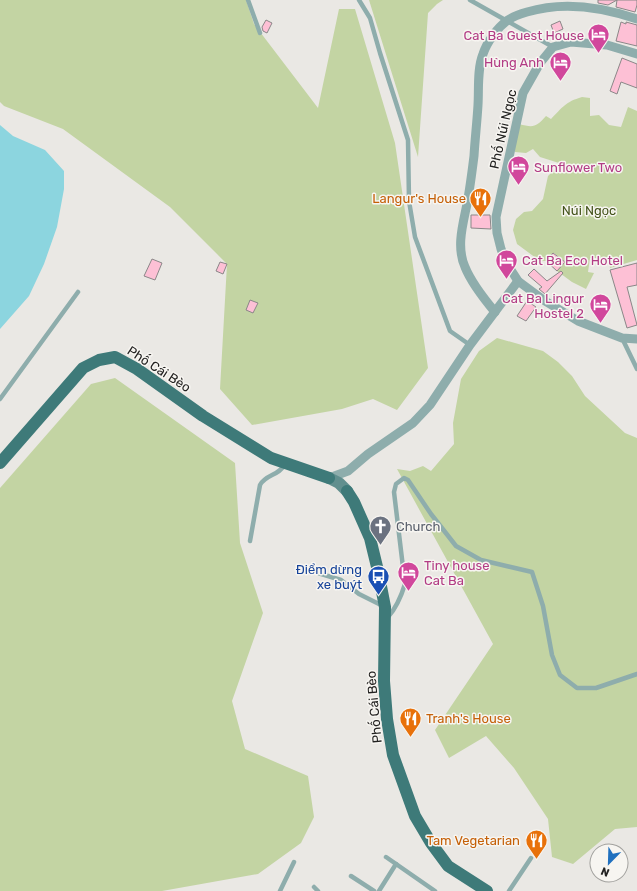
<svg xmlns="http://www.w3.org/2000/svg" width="637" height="891" viewBox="0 0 637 891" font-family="Rubik,sans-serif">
  <rect width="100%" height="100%" fill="#eae8e4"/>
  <g fill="#c3d4a3">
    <polygon points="0,0 246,0 254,24 318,108 339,9 355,9 395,143 428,368 397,410 373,399 342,409 252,425 220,389 227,264 170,207 63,129 4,106 0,102"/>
    <polygon points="369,0 443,0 437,4 428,13 418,157"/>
    <path d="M582,97L590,98V116L599,115L609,125L621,127L628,107L637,111V260L610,268L609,259L590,258L588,272L594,273L586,289L572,282L557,271L565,262L554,253L546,261H540L517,244L513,230L516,219L524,212L532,211L543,199L548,176L558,166L559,163L540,157L533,149L526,153L515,152L514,145L519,124C534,128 536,127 546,116L551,119C563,107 565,102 582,97Z"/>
    <polygon points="497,338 543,351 558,362 572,376 585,396 625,433 637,438 637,827 615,829 573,864 552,857 548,819 514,768 486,736 449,758 435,730 493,644 397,469 410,471 423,466 431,471 454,444 453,423 461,379 479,351"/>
    <polygon points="115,378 235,463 240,543 263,613 232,701 245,749 308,776 314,817 301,843 258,874 162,891 0,891 0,488 91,384"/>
  </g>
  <polygon fill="#8cd5df" points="0,125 13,136 45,150 64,171 64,189 57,227 44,264 29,296 0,329"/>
  <g fill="#fdc0d5" stroke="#8b8788">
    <polygon points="598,0 637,0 637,5 635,12 616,7 617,0 608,5 598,3"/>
    <polygon points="266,20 272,23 267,33 263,31 262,27"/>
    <polygon points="560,21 563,29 554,33 551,25"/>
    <polygon points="621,22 626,24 626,22 637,25 637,46 616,41"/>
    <polygon points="622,58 637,64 637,88 621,82 617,94 610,91"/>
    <polygon points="471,215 490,215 491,229 471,228"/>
    <polygon points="553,253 565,262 557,271 546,261"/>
    <polygon points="152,259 162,263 155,280 144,276"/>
    <polygon points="220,262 227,264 223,274 216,271"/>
    <polygon points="637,263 637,285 627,287 637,325 627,328 610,270"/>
    <polygon points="534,269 547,281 561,271 563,273 545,294 539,289 542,287 528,275"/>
    <polygon points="250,300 258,303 253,313 246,310"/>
    <polygon points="527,301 536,307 526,321 517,316"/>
  </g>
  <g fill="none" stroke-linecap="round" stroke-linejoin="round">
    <g stroke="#8eadac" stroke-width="4.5">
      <polyline points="248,0 260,33"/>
      <polyline points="359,0 370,18 380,53 408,140 409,201 415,237 450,331 470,345"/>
      <polyline points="470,0 553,47"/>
      <polyline points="622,338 637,369"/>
      <polyline points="0,399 78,292"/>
      <path d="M250,541L260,485C266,474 279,476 285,464"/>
      <polyline points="318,573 341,580 359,594 383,606"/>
      <path d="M388,617C397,607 401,597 405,584L394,492L396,484L404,478L408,480L431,514L456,546L481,560L532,572L543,606L552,655L560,675L577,688H596L637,674"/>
      <polyline points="386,857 435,891"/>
      <polyline points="351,876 374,891"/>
      <polyline points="314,887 318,891"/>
      <polyline points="280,891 294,862"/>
      <polyline points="379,891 396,864"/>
      <polyline points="509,891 531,858"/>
    </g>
    <g stroke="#8eadac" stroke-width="9">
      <polyline points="637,54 607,45 571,42 553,47 540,63 523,93 496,217 497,233 501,249 507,264 518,281 545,301 578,321 622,338 637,339"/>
      <path d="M495,312C485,300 471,282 465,267C456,247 463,224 467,204C470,188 472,172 474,156C475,139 477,122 478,105C479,89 477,69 483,54C487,42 497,28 508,20C514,16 520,14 527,12C563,1 602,7 637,19"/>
      <polyline points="329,478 348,471 368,454 413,423 430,405 470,345 518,281"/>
    </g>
    <polyline stroke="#618f8e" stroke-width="12" points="329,478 339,483 347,491"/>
    <g stroke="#3e7a79" stroke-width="12">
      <polyline points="0,463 83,368 99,360 115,357 137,369 203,416 271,458 329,478"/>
      <polyline points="347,491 354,502 370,538 378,571 385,607 384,681 387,719 393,755 415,816 431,843 448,866 487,891"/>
    </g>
  </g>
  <defs>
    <symbol id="hotel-pin" viewBox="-11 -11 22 30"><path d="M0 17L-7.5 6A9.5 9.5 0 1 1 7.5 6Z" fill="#d1479c" stroke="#f7f5f1"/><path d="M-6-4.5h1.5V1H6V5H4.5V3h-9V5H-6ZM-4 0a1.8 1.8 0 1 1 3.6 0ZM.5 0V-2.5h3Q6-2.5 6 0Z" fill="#fff"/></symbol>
    <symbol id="restaurant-pin" viewBox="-11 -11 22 30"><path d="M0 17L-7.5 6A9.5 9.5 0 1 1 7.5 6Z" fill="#e8710a" stroke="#f7f5f1"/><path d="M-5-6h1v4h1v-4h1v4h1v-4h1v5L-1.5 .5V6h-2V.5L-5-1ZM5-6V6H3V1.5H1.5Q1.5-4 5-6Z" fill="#fff"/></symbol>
    <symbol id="church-pin" viewBox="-11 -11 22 30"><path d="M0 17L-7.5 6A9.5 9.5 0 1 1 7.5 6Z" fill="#6b7280" stroke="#f7f5f1"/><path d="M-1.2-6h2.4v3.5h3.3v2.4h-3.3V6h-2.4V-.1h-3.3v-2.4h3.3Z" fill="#fff"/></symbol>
    <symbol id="bus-pin" viewBox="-11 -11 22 30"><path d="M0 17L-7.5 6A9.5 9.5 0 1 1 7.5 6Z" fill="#1a4fb4" stroke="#f7f5f1"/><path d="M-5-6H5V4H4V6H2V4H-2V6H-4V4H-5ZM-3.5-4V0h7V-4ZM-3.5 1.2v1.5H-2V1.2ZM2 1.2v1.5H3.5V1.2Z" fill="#fff"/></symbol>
  </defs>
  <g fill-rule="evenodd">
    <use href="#hotel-pin" x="586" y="22" width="25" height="34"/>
    <use href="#hotel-pin" x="548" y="50" width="25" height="34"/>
    <use href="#hotel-pin" x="506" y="154" width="25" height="34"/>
    <use href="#restaurant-pin" x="468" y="186" width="25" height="34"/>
    <use href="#hotel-pin" x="494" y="248" width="25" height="34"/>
    <use href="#hotel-pin" x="588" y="292" width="25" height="34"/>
    <use href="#church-pin" x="368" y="514" width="25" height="34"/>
    <use href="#hotel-pin" x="396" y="560" width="25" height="34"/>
    <use href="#bus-pin" x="366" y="564" width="25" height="34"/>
    <use href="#restaurant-pin" x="398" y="706" width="25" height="34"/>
    <use href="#restaurant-pin" x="524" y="828" width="25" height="34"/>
  </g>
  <g text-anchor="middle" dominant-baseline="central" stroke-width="3" stroke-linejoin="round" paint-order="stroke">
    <g font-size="13" fill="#b23c85" stroke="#f7f5f1" text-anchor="end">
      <text x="584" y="35">Cat Ba Guest House</text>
      <text x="544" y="62">Hùng Anh</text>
      <text x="534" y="167" text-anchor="start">Sunflower Two</text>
      <text x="522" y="260" text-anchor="start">Cat Ba Eco Hotel</text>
      <text x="584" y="298">Cat Ba Lingur<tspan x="584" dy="15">Hostel 2</tspan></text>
      <text x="424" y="565" text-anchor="start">Tiny house<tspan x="424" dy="15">Cat Ba</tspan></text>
    </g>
    <g font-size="13" fill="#232221" stroke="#f7f5f1">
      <text transform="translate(503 129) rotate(-77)">Phố Núi Ngọc</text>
      <text transform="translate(159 369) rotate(33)">Phố Cái Bèo</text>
      <text transform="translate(374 707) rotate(-95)">Phố Cái Bèo</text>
    </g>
    <g font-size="13" fill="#c56008" stroke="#f7f5f1" text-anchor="end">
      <text x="466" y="198">Langur's House</text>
      <text x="426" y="718" text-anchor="start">Tranh's House</text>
      <text x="520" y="840">Tam Vegetarian</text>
    </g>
    <g font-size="13" fill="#43531a" stroke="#f7f5f1">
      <text x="589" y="210">Núi Ngọc</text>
    </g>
    <g font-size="13" fill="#5b616d" stroke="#f7f5f1" text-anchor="start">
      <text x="396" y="526">Church</text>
    </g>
    <g font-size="13" fill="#164399" stroke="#f7f5f1" text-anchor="end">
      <text x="362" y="569">Điểm dừng<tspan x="362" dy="15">xe buýt</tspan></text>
    </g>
  </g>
  <g transform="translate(609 863) rotate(203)"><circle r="19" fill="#f7f5f1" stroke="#a2a19e"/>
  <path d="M0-3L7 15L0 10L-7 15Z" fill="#2070bf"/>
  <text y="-6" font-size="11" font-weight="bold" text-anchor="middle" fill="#232221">N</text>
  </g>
</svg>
